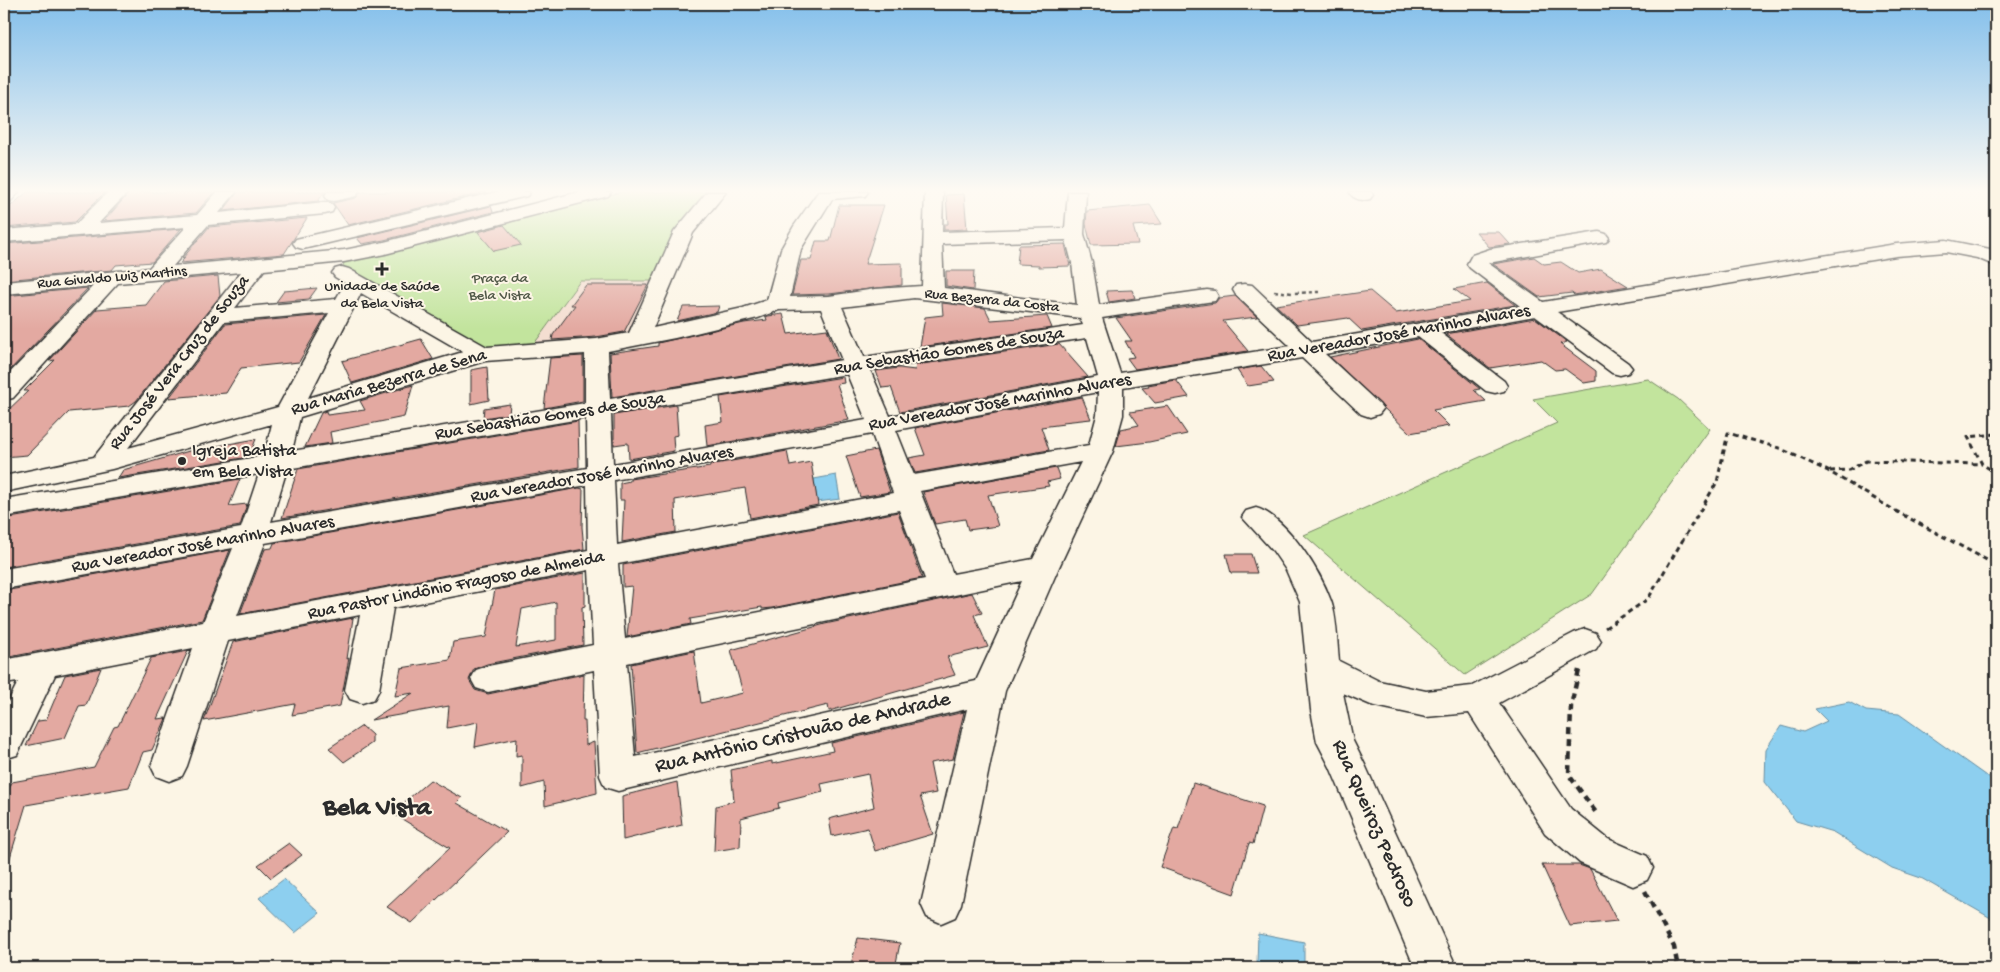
<svg xmlns="http://www.w3.org/2000/svg" width="2000" height="972" viewBox="0 0 2000 972" font-family="'Gochi Hand',sans-serif">
  <rect width="100%" height="100%" fill="#fcf5e5"/>
  <filter id="ink" filterUnits="userSpaceOnUse"><feTurbulence type="fractalNoise" baseFrequency=".02" numOctaves="2"/><feDisplacementMap in="SourceGraphic" scale="10" xChannelSelector="R" yChannelSelector="G"/><feConvolveMatrix kernelMatrix="1 2 1 2 8 2 1 2 1" color-interpolation-filters="sRGB"/></filter>
  <g filter="url(#ink)">
    <polygon fill="#f4ded1" points="580,281 656,281 630,336 531,348"/>
    <g fill="#c2e49d" stroke="#768864">
      <polygon points="621,192 713,192 656,281 580,281 531,348 484,348 343,266 344,262 349,259 437,242"/>
      <polygon points="1648,379 1678,399 1710,429 1592,594 1465,675 1304,535 1557,423 1533,399"/>
    </g>
    <g fill="#8dcfef" stroke="#668da1">
      <polygon points="836,475 840,499 817,502 814,479"/>
      <polygon points="1849,702 1866,711 1899,714 1996,783 1996,921 1921,878 1892,868 1833,832 1796,821 1765,782 1766,749 1781,726 1803,732 1827,721 1815,709"/>
      <polygon points="284,879 320,913 295,933 259,898"/>
      <polygon points="1258,933 1304,942 1304,968 1281,968 1257,964"/>
    </g>
    <g fill="#e3a9a1" stroke="#2b2b2b" fill-rule="evenodd">
      <polygon points="27,192 105,192 75,222 4,228 4,212"/>
      <polygon points="130,192 214,192 196,213 104,221"/>
      <polygon points="238,192 325,192 318,201 223,211"/>
      <polygon points="361,192 486,192 348,225 333,203 356,198"/>
      <polygon points="964,194 967,229 944,230 944,224 948,224 946,195"/>
      <polygon points="839,205 884,205 865,264 902,263 902,285 829,294 792,295 801,260 811,260 816,241 830,241"/>
      <polygon points="1150,205 1162,224 1133,226 1138,244 1091,245 1086,224 1087,211"/>
      <polygon points="491,206 493,212 384,240 362,244 357,238"/>
      <polygon points="307,218 284,254 180,263 185,258 182,259 209,227"/>
      <polygon points="504,225 521,245 494,251 478,232"/>
      <polygon points="181,229 152,262 116,265 112,270 4,280 4,244"/>
      <polygon points="1476,232 1499,232 1510,244 1489,247"/>
      <polygon points="1065,244 1070,266 1039,267 1039,265 1017,264 1019,245"/>
      <polygon points="1534,257 1544,264 1561,262 1578,273 1601,269 1628,286 1574,295 1572,293 1539,297 1493,264"/>
      <polygon points="946,271 974,271 973,290 946,286"/>
      <polygon points="218,276 220,296 136,401 129,406 69,412 27,455 4,457 4,414 28,391 24,391 55,360 49,361 97,309 146,305 164,281"/>
      <polygon points="1487,283 1515,305 1362,331 1348,318 1297,325 1276,305 1370,291 1396,313 1470,301 1454,289"/>
      <polygon points="586,285 648,285 624,332 596,337 552,340 553,335 575,305 571,305"/>
      <polygon points="88,288 10,370 4,372 4,296"/>
      <polygon points="317,288 309,299 276,302 284,291"/>
      <polygon points="1132,290 1135,298 1109,302 1106,291"/>
      <polygon points="1235,296 1257,317 1223,321 1248,351 1135,369 1127,358 1134,357 1125,341 1132,341 1116,318 1215,303 1219,298"/>
      <polygon points="942,303 985,308 991,320 1047,316 1052,328 920,347 925,317 943,315"/>
      <polygon points="719,306 717,312 677,321 683,307"/>
      <polygon points="783,314 788,334 827,329 838,359 612,397 610,353 658,346 658,343 744,323 767,320 766,317 768,316"/>
      <polygon points="326,315 299,362 241,368 226,393 169,398 225,324"/>
      <polygon points="1535,318 1567,342 1560,344 1596,371 1596,381 1584,383 1565,369 1555,370 1541,360 1490,368 1446,334"/>
      <polygon points="421,339 433,359 352,383 342,361"/>
      <polygon points="1418,339 1480,389 1474,390 1486,401 1433,410 1449,426 1410,433 1330,357"/>
      <polygon points="1059,344 1088,377 900,412 891,387 882,388 876,371 899,368 915,370 916,365"/>
      <polygon points="583,356 583,401 544,408 550,358"/>
      <polygon points="1261,366 1274,382 1248,386 1237,370"/>
      <polygon points="487,367 489,400 471,404 471,370"/>
      <polygon points="843,377 844,383 837,384 849,420 707,446 705,425 723,422 720,397"/>
      <polygon points="1176,380 1189,397 1155,403 1142,388 1149,387 1148,385"/>
      <polygon points="413,385 404,417 330,432 332,443 305,447 321,413 326,411 327,415 365,410 360,401"/>
      <polygon points="1082,397 1091,419 1063,422 1064,424 1041,427 1049,450 915,473 909,458 925,455 915,428"/>
      <polygon points="510,404 509,414 483,418 484,408"/>
      <polygon points="676,405 678,435 673,436 674,451 629,459 628,443 614,445 614,415"/>
      <polygon points="1168,406 1187,434 1149,442 1116,446 1121,429 1139,425 1130,412"/>
      <polygon points="578,421 579,467 282,518 298,469"/>
      <polygon points="256,439 249,457 118,478 123,470 189,451"/>
      <polygon points="876,450 890,492 860,497 846,456"/>
      <polygon points="787,451 790,466 811,462 818,505 750,518 745,488 675,500 676,532 622,542 624,500 620,500 620,483 630,481 630,479 710,467 710,465"/>
      <polygon points="1056,468 1060,479 1047,482 1049,486 988,495 998,526 968,530 965,519 935,524 923,492"/>
      <polygon points="240,479 229,506 247,504 240,526 4,567 4,519"/>
      <polygon points="579,488 583,489 582,527 584,549 240,614 265,549 272,548 274,543"/>
      <polygon points="898,512 922,578 772,608 762,609 762,607 690,619 691,624 627,637 632,586 623,587 623,565"/>
      <polygon points="230,550 202,620 4,658 4,591"/>
      <polygon points="1226,554 1251,554 1257,573 1231,573"/>
      <path d="M585,573V606L582,607L583,645L487,664L474,669L469,680L475,690L488,694L584,674L583,721H585L586,745L594,742L597,793L545,806L544,782L522,788V755L516,756L517,738L475,747L478,722L447,728L449,706L371,720L413,693L395,696L401,668L450,660L453,642L486,637L495,590ZM556,602V640L516,647L522,609Z"/>
      <polygon points="972,593 982,613 974,615 988,647 947,657 955,675 829,711 828,705 637,753 631,664 694,651 701,703 743,693 731,650 825,624"/>
      <polygon points="353,618 347,659 349,658 340,706 292,715 295,704 204,721 233,642"/>
      <polygon points="188,651 157,719 166,718 165,721 152,750 143,752 129,787 26,805 8,864 4,863 4,799 12,782 94,767 114,727 118,726 151,658"/>
      <polygon points="101,668 86,705 79,706 65,738 26,746 38,721 46,720 65,675"/>
      <polygon points="964,712 953,759 930,763 936,793 920,796 933,834 875,851 868,828 832,836 829,819 874,807 868,774 821,784 823,792 778,803 779,808 741,818 740,847 714,851 716,806 734,801 731,770 772,761 772,764 833,751 831,743"/>
      <polygon points="362,726 372,735 372,743 344,762 329,748"/>
      <polygon points="430,780 462,798 457,803 507,832 412,923 387,907 450,848 392,813"/>
      <polygon points="677,782 682,825 623,840 622,796"/>
      <polygon points="1193,783 1263,806 1253,844 1249,843 1234,894 1160,867 1174,828 1178,829"/>
      <polygon points="289,843 302,855 271,878 258,865"/>
      <polygon points="1542,865 1579,865 1590,869 1617,921 1570,926"/>
      <polygon points="858,938 900,943 895,968 850,968"/>
    </g>
    <g fill="none" stroke-linecap="round" stroke-linejoin="round">
      <defs>
        <g id="minor">
          <polygon points="4,192 19,192 10,202 4,204"/>
          <path d="M108,192H128L99,223L197,215L217,192H236L219,213L325,202L332,204L334,208L332,212L325,214L208,225L173,266L344,250L384,242L579,192H611L608,196L385,254L344,262L264,270L235,308L336,299L345,283L335,277L332,273L335,269L342,267L349,269L487,347L596,339L629,333L674,232L707,192H726L693,233L653,328L743,308L767,300L781,249L794,226L818,192H868L865,196L832,199L801,249L790,297L829,296L875,289L922,286L925,192H943L942,232L1065,228L1068,192H1086L1084,234L1092,263L1099,305L1207,290L1215,291L1218,296L1215,301L1207,302L1102,318L1120,373L1290,346L1236,295L1233,290L1236,285L1244,284L1252,285L1312,342L1520,306L1470,268L1467,264L1472,255L1490,249L1599,232L1606,234L1609,238L1606,242L1488,263L1543,302L1896,244L1946,240L1990,249L1996,252V266L1977,258L1946,252L1896,256L1557,312L1628,363L1632,368L1628,373L1620,375L1612,373L1535,316L1441,333L1504,381L1507,386L1504,391L1495,393L1486,391L1418,337L1325,354L1379,404L1383,409L1379,414L1370,417L1361,414L1302,358L1123,387V415L1113,451L1059,567L1005,691L961,904L955,917L941,923L927,917L921,904L967,709L618,791L605,787L600,776L594,670L488,692L476,688L471,679L476,670L488,666L593,645L589,570L393,608L379,690L374,699L362,703L350,699L345,690L360,615L228,641L187,766L182,776L169,781L156,776L151,766L193,648L55,675L17,755L4,759V710L18,682L4,684V660L203,622L233,548L4,589V569L241,528L259,474L4,517V499L264,456L272,424L112,469L4,492V476L94,457L241,272L118,283L13,398L4,400V379L93,286L4,294V282L149,268L186,227L4,242V230L76,224ZM1066,240L1072,263L1077,305L944,288L942,244ZM361,293L463,352L308,398ZM914,298L1080,318L1083,325L864,357L842,307ZM821,309L842,360L610,399L608,351L675,338L758,318L779,310ZM329,313L278,407L128,448L224,322ZM1087,338L1098,377L890,416L870,370ZM585,354V403L292,451L300,417L485,361ZM847,374L866,420L613,464L611,414ZM1098,392L1097,415L1089,445L914,475L896,430ZM586,418L587,468L271,522L287,469ZM872,434L893,493L617,545L614,480ZM1081,462L1033,559L953,574L920,491ZM587,485L588,550L237,616L265,543ZM899,510L925,579L625,639L618,564ZM1022,581L976,681L635,757L627,663Z"/>
          <polygon points="327,192 359,192 356,196 334,201 328,200 325,196"/>
          <polygon points="496,192 530,192 527,196 303,249 296,247 293,243 296,239"/>
          <path d="M1349,192H1371L1373,195L1370,199C1362,201 1354,200 1349,192Z"/>
          <path d="M1256,508C1286,516 1321,572 1331,601C1337,617 1337,643 1339,661L1379,681L1426,691L1472,686L1574,633L1585,629L1596,633L1601,641L1596,649L1499,703L1571,809L1608,839L1647,856L1653,868L1647,880L1633,886L1580,863L1545,833L1469,713L1426,717L1371,705L1343,693L1353,741L1366,767L1457,968H1415L1330,767L1317,742L1311,710L1300,602L1286,570L1273,551L1242,517L1246,511Z"/>
        </g>
      </defs>
      <use href="#minor" stroke="#2b2b2b" stroke-width="3"/>
      <polyline stroke="#2b2b2b" stroke-width="2.5" stroke-dasharray="4 3" stroke-linecap="butt" points="1274,291 1292,293 1319,292"/>
      <g stroke="#2b2b2b" stroke-width="3" stroke-dasharray="5 4" stroke-linecap="butt">
        <polyline points="1996,434 1968,437 1982,464 1996,473"/>
        <polyline points="1830,471 1849,470 1866,461 1982,464"/>
        <polyline points="1605,628 1648,599 1717,482 1728,433 1779,448 1828,471 1894,510 1996,565"/>
      </g>
      <g stroke="#2b2b2b" stroke-width="4.5" stroke-dasharray="7 5" stroke-linecap="butt">
        <polyline points="1579,670 1571,706 1569,775 1597,814"/>
        <polyline points="1645,891 1674,947 1678,968"/>
      </g>
      <use href="#minor" fill="#fcf5e5" fill-rule="evenodd"/>
    </g>
  </g>
  <linearGradient id="sky" x2="0" y2="1"><stop stop-color="#83bfeb"/><stop offset="0.58" stop-color="#fefaf3"/><stop offset="1" stop-color="#fefaf3" stop-opacity="0"/></linearGradient>
  <rect width="2000" height="329" fill="url(#sky)"/>
  <g fill="#2b2b2b" stroke="#fcf5e5" stroke-width="2">
    <path d="M379.5 261.5h5v5h5v5h-5v5h-5v-5h-5v-5h5z"/>
    <circle cx="182" cy="461" r="5"/>
  </g>
  <g text-anchor="middle" dominant-baseline="central" stroke-width="4" stroke-linejoin="round" paint-order="stroke">
    <g font-size="15" fill="#2b2b2b" stroke="#fcf5e5">
      <text transform="translate(112 278) rotate(-5)">Rua Givaldo Luiz Martins</text>
      <text transform="translate(992 301) rotate(6)">Rua Bezerra da Costa</text>
    </g>
    <g font-size="15" fill="#515948" stroke="#fcf5e5">
      <text x="500" y="279">Praça da<tspan x="500" dy="17">Bela Vista</tspan></text>
    </g>
    <g font-size="15" fill="#2b2b2b" stroke="#fcf5e5">
      <text x="382" y="287">Unidade de Saúde<tspan x="382" dy="17">da Bela Vista</tspan></text>
    </g>
    <g font-size="18" fill="#2b2b2b" stroke="#fcf5e5">
      <text transform="translate(1399 334) rotate(-10)">Rua Vereador José Marinho Alvares</text>
      <text transform="translate(949 352) rotate(-9)">Rua Sebastião Gomes de Souza</text>
      <text transform="translate(180 363) rotate(-52)">Rua José Vera Cruz de Souza</text>
      <text transform="translate(389 383) rotate(-16)">Rua Maria Bezerra de Sena</text>
      <text transform="translate(1000 403) rotate(-10)">Rua Vereador José Marinho Alvares</text>
      <text transform="translate(550 417) rotate(-9)">Rua Sebastião Gomes de Souza</text>
      <text transform="translate(602 475) rotate(-10)">Rua Vereador José Marinho Alvares</text>
      <text transform="translate(203 545) rotate(-10)">Rua Vereador José Marinho Alvares</text>
      <text transform="translate(456 586) rotate(-11)">Rua Pastor Lindônio Fragoso de Almeida</text>
    </g>
    <g font-size="18" fill="#2b2b2b" stroke="#fcf5e5" text-anchor="start">
      <text x="192" y="451">Igreja Batista<tspan x="192" dy="21">em Bela Vista</tspan></text>
    </g>
    <g font-size="21" fill="#2b2b2b" stroke="#fcf5e5">
      <text transform="translate(803 734) rotate(-13)">Rua Antônio Cristovão de Andrade</text>
      <text transform="translate(1373 824) rotate(66)">Rua Queiroz Pedroso</text>
    </g>
    <g font-size="26" font-weight="bold" fill="#2b2b2b" stroke="#fcf5e5">
      <text x="377" y="809">Bela Vista</text>
    </g>
  </g>
  <rect width="2000" height="972" fill="none" stroke="#fcf5e5" stroke-width="20"/>
  <rect x="10" y="10" width="1980" height="952" fill="none" stroke="#2b2b2b" stroke-width="2" filter="url(#ink)"/>
</svg>
